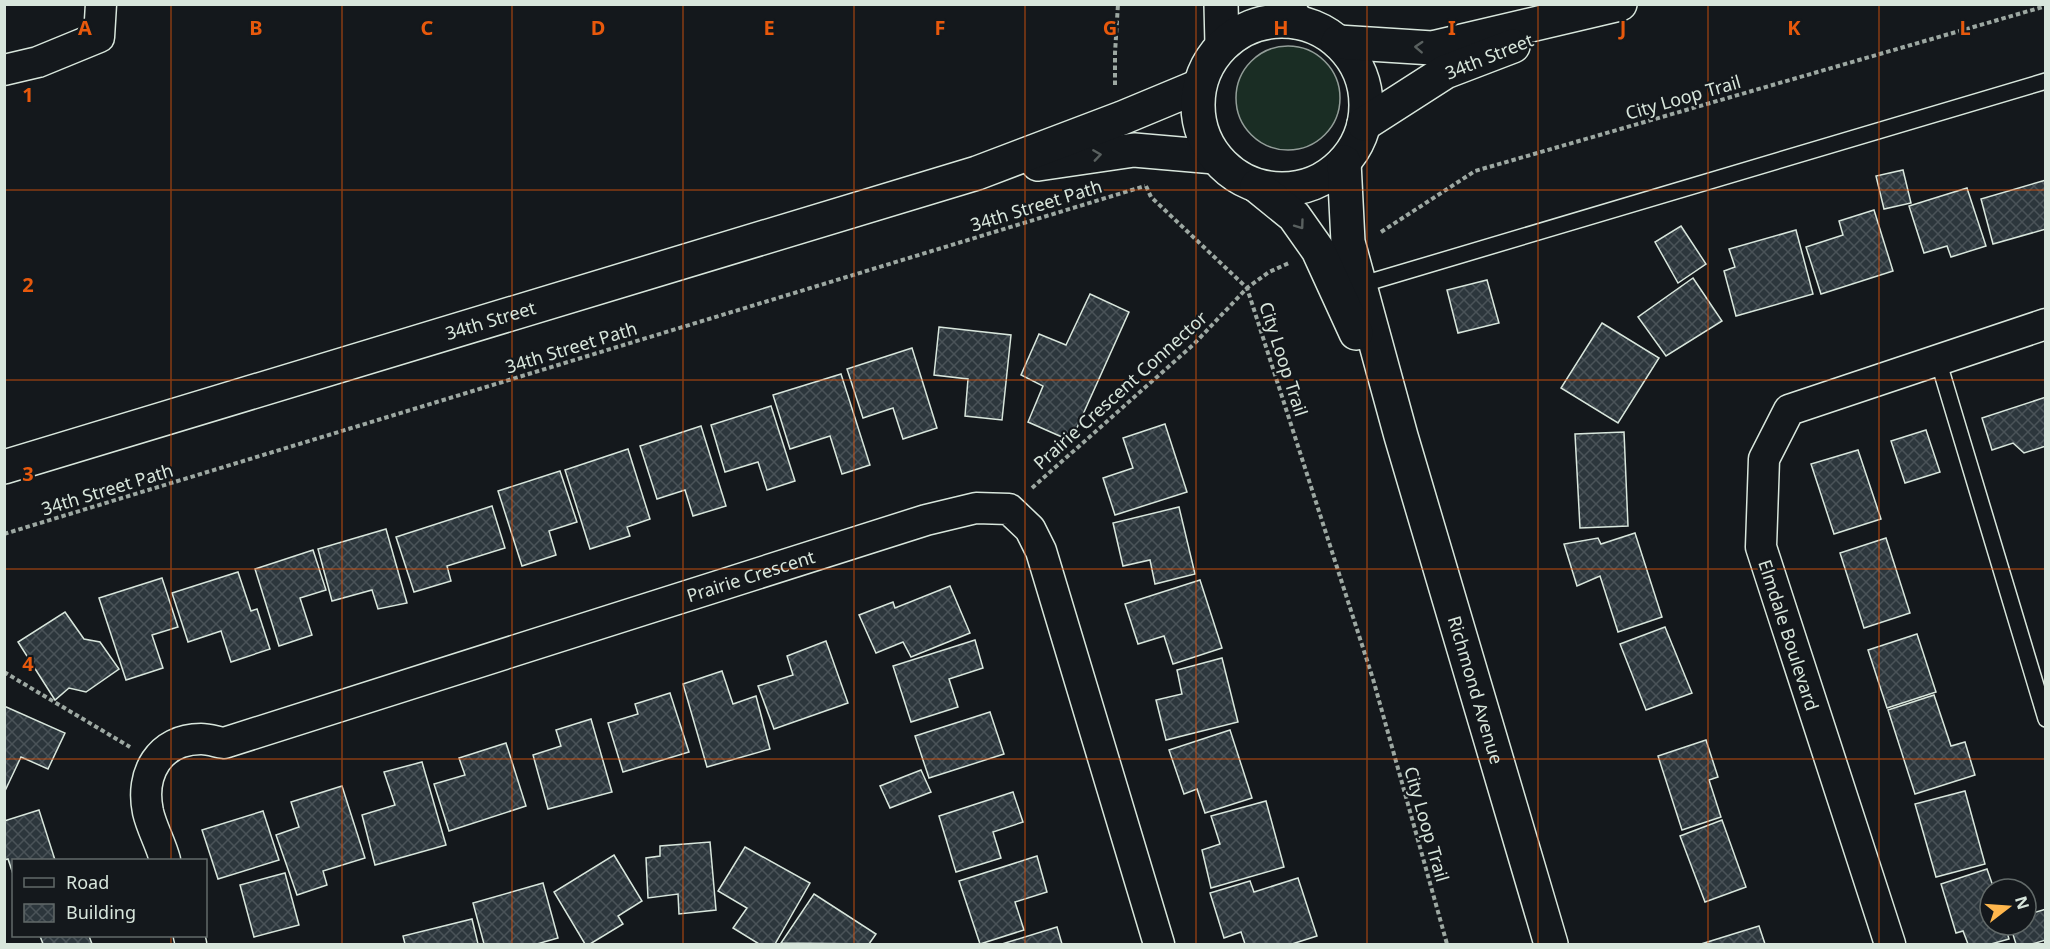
<svg xmlns="http://www.w3.org/2000/svg" width="2050" height="949" viewBox="0 0 2050 949" font-family="'Noto Sans',sans-serif">
  <defs>
    <pattern id="building-cross-hatch" width="8" height="8" patternUnits="userSpaceOnUse" patternTransform="scale(1.5)"><rect width="8" height="8" fill="#2c363c"/><path d="M0 0l8 8M0 8l8-8" fill="none" stroke="#4a5358"/></pattern>
  </defs>
  <rect width="100%" height="100%" fill="#14181c"/>
  <circle fill="#1a2d24" stroke="#939e99" stroke-width="1.5" cx="1288" cy="98" r="52"/>
  <g fill="url(#building-cross-hatch)" stroke="#d8e6dc" stroke-width="1.5">
    <polygon points="1903,170 1911,203 1884,209 1876,176"/>
    <polygon points="2046,180 2046,229 1993,244 1981,199"/>
    <polygon points="1967,188 1986,246 1951,257 1947,246 1924,253 1909,206"/>
    <polygon points="1874,210 1893,271 1821,294 1806,247 1843,235 1839,221"/>
    <polygon points="1681,226 1706,264 1678,283 1655,242"/>
    <polygon points="1796,230 1813,294 1736,316 1724,271 1735,267 1729,249"/>
    <polygon points="1693,278 1722,321 1666,356 1638,317"/>
    <polygon points="1487,280 1499,323 1458,333 1447,290"/>
    <polygon points="1090,294 1129,312 1071,441 1028,422 1043,386 1021,375 1039,334 1066,345"/>
    <polygon points="1602,323 1659,358 1618,423 1561,388"/>
    <polygon points="939,327 1011,335 1002,420 965,416 968,379 934,375"/>
    <polygon points="912,348 937,428 903,439 893,408 863,418 847,369"/>
    <polygon points="841,374 870,465 842,474 830,436 790,449 773,395"/>
    <polygon points="2046,397 2046,446 2024,453 2013,443 1992,450 1982,418"/>
    <polygon points="771,406 795,481 767,490 758,462 725,472 711,425"/>
    <polygon points="1165,424 1187,492 1115,515 1103,478 1133,468 1123,438"/>
    <polygon points="701,426 726,506 693,516 685,490 657,499 640,446"/>
    <polygon points="1926,430 1940,472 1905,483 1891,441"/>
    <polygon points="1624,432 1628,526 1580,528 1575,434"/>
    <polygon points="628,449 650,519 627,527 630,536 590,549 565,470"/>
    <polygon points="1858,450 1881,519 1834,534 1811,464"/>
    <polygon points="560,471 577,522 549,531 556,555 522,566 498,491"/>
    <polygon points="492,506 505,548 447,566 451,581 414,592 396,537"/>
    <polygon points="1179,507 1195,574 1155,584 1150,560 1123,566 1113,523"/>
    <polygon points="386,529 407,603 378,609 372,590 332,601 318,549"/>
    <polygon points="1635,533 1662,617 1618,632 1600,576 1577,586 1564,544 1598,538 1601,544"/>
    <polygon points="1886,538 1910,613 1864,628 1840,553"/>
    <polygon points="313,550 326,590 300,598 312,635 279,646 255,569"/>
    <polygon points="238,572 251,611 257,609 270,649 231,662 221,631 188,642 172,593"/>
    <polygon points="162,578 178,627 152,635 163,668 126,680 99,598"/>
    <polygon points="1200,580 1222,648 1173,664 1164,636 1138,644 1125,604"/>
    <polygon points="950,586 970,633 911,657 903,642 876,653 859,615 893,602 895,608"/>
    <polygon points="65,612 84,639 100,642 119,669 86,692 69,688 55,700 18,642"/>
    <polygon points="1665,627 1692,693 1646,710 1620,644"/>
    <polygon points="1917,634 1936,692 1887,708 1868,650"/>
    <polygon points="975,640 983,668 949,679 958,707 911,722 893,666"/>
    <polygon points="826,641 848,703 774,729 758,686 793,675 787,656"/>
    <polygon points="1222,658 1238,722 1166,740 1156,700 1182,694 1177,670"/>
    <polygon points="722,671 733,704 756,696 770,749 707,767 683,684"/>
    <polygon points="670,693 689,752 623,772 608,723 638,714 635,704"/>
    <polygon points="1934,695 1951,746 1965,742 1975,775 1915,794 1888,710"/>
    <polygon points="4,706 65,733 48,769 21,757 4,793"/>
    <polygon points="990,712 1004,754 929,778 915,736"/>
    <polygon points="591,719 612,792 548,809 533,755 561,746 556,730"/>
    <polygon points="1230,730 1252,798 1205,813 1197,789 1184,794 1169,750"/>
    <polygon points="1706,740 1718,777 1709,780 1721,817 1682,830 1658,756"/>
    <polygon points="506,743 526,806 449,831 434,784 465,775 459,758"/>
    <polygon points="422,762 446,845 375,865 362,815 395,805 384,772"/>
    <polygon points="921,770 931,792 890,808 880,786"/>
    <polygon points="342,786 365,858 323,871 327,885 297,895 276,835 299,827 291,802"/>
    <polygon points="1965,791 1985,864 1936,877 1915,804"/>
    <polygon points="1013,792 1023,822 993,832 1001,858 956,872 939,816"/>
    <polygon points="1266,801 1284,867 1211,888 1202,850 1220,844 1211,816"/>
    <polygon points="39,810 55,860 14,860 14,877 8,859 4,860 4,821"/>
    <polygon points="263,811 279,860 218,879 202,830"/>
    <polygon points="1722,820 1746,887 1705,902 1680,836"/>
    <polygon points="710,842 716,910 679,914 678,894 648,898 646,858 660,856 660,846"/>
    <polygon points="745,847 810,883 775,944 759,944 733,928 747,908 718,891"/>
    <polygon points="614,855 642,901 618,916 623,924 590,944 585,944 554,892"/>
    <polygon points="1037,856 1047,892 1015,902 1024,930 980,944 959,881"/>
    <polygon points="1987,869 1994,889 1990,889 1990,925 2005,925 2009,939 1991,944 1968,944 1963,931 1956,933 1941,884"/>
    <polygon points="285,873 299,925 254,937 240,885"/>
    <polygon points="1298,878 1317,936 1292,944 1245,944 1241,932 1224,938 1210,893 1250,881 1254,892"/>
    <polygon points="543,883 558,938 537,944 484,944 473,903"/>
    <polygon points="814,894 876,934 869,944 781,943"/>
    <polygon points="2046,909 2046,940 2032,944 2016,944 2010,925 2026,925 2026,915"/>
    <polygon points="472,919 478,944 405,944 403,936"/>
    <polygon points="1759,926 1765,944 1701,944"/>
    <polygon points="1057,927 1062,944 1002,944"/>
    <polygon points="40,936 89,936 92,944 43,944"/>
  </g>
  <g fill="none" stroke-linecap="round" stroke-linejoin="round">
    <defs>
      <g id="service">
        <polyline points="1360,285 2046,81"/>
        <polyline points="1938,360 2046,719"/>
      </g>
      <g id="minor">
        <polyline points="4,70 38,62 99,37 101,4"/>
        <path id="s1" d="M165,860C161,844 152,829 148,812C140,774 159,739 201,739C209,739 217,742 224,743L926,520L976,508L1009,509L1030,529L1041,551L1159,944"/>
        <polyline points="189,936 191,944"/>
        <polyline points="1890,944 1761,547 1764,459 1789,410 2046,324"/>
      </g>
      <g id="tertiary">
        <polyline points="1221,4 1222,45"/>
        <polyline points="1286,4 1297,22"/>
        <polyline points="1038,164 1134,150 1215,157"/>
        <path id="s2" d="M4,467L977,173L1122,118L1199,86"/>
      </g>
      <g id="secondary">
        <circle cx="1282" cy="105" r="84"/>
        <polyline points="1338,42 1432,48 1620,4"/>
        <polyline points="1364,124 1445,72 1513,46"/>
        <path id="s3" d="M1344,162L1348,242L1401,436L1551,944"/>
        <polyline points="1257,186 1294,216 1318,250 1356,333"/>
      </g>
    </defs>
    <use href="#service" stroke="#d8e6dc" stroke-width="18"/>
    <use href="#minor" stroke="#d8e6dc" stroke-width="33"/>
    <use href="#tertiary" stroke="#d8e6dc" stroke-width="36"/>
    <use href="#secondary" stroke="#d8e6dc" stroke-width="36"/>
    <g stroke="#9da8a2" stroke-width="4" stroke-dasharray="4.5 3" stroke-linecap="butt">
      <polyline points="1115,85 1115,53 1118,4"/>
      <polyline points="1146,186 1151,197 1247,288 1373,679 1447,944"/>
      <polyline points="1381,232 1475,171 2046,6"/>
      <polyline points="1032,488 1194,344 1247,288 1269,272 1289,263"/>
      <polyline points="4,534 1145,186"/>
      <polyline points="4,672 130,747"/>
    </g>
    <use href="#service" stroke="#14181c" stroke-width="15"/>
    <use href="#minor" stroke="#14181c" stroke-width="30"/>
    <use href="#tertiary" stroke="#14181c" stroke-width="33"/>
    <use href="#secondary" stroke="#14181c" stroke-width="33"/>
  </g>
  <defs><path id="oneway-chevron" d="M-2-3.5L2.5 0L-2 3.5" fill="none" stroke-width="1.6" stroke-linecap="round" stroke-linejoin="round" transform="scale(1.5)"/></defs>
  <g stroke="#59605f">
    <use href="#oneway-chevron" transform="translate(1419 47) rotate(-177)"/>
    <use href="#oneway-chevron" transform="translate(1097 155) rotate(-8)"/>
    <use href="#oneway-chevron" transform="translate(1300 225) rotate(54)"/>
  </g>
  <path fill="none" stroke="#e8590c" stroke-width="1.5" stroke-opacity="0.55" d="M171,4V860M342,4V944M512,4V944M683,4V944M854,4V944M1025,4V944M1196,4V944M1367,4V944M1538,4V944M1708,4V944M1879,4V944M4,190H2046M4,380H2046M4,569H2046M4,759H2046M171,936V944"/>
  <g text-anchor="middle" dominant-baseline="central" stroke-width="4.5" stroke-linejoin="round" paint-order="stroke">
    <g font-size="18" fill="#d8e6dc" stroke="#14181c">
      <text transform="translate(1489 56) rotate(-22)">34th Street</text>
      <text transform="translate(1683 97) rotate(-16)">City Loop Trail</text>
      <text transform="translate(1036 205) rotate(-17)">34th Street Path</text>
      <text stroke="none"><textPath href="#s2" startOffset="508">34th Street</textPath></text>
      <text transform="translate(571 347) rotate(-17)">34th Street Path</text>
      <text transform="translate(1284 359) rotate(72)">City Loop Trail</text>
      <text transform="translate(1120 390) rotate(-42)">Prairie Crescent Connector</text>
      <text transform="translate(107 489) rotate(-17)">34th Street Path</text>
      <text stroke="none"><textPath href="#s1" startOffset="732">Prairie Crescent</textPath></text>
      <text transform="translate(1789 635) rotate(72)">Elmdale Boulevard</text>
      <text stroke="none"><textPath href="#s3" startOffset="546">Richmond Avenue</textPath></text>
      <text transform="translate(1427 824) rotate(74)">City Loop Trail</text>
    </g>
  </g>
  <g font-size="20" text-anchor="middle" font-weight="bold" fill="#e8590c" stroke="#14181c" stroke-width="4.5" stroke-linejoin="round" paint-order="stroke">
    <text x="85" y="35">A</text>
    <text x="256" y="35">B</text>
    <text x="427" y="35">C</text>
    <text x="598" y="35">D</text>
    <text x="769" y="35">E</text>
    <text x="940" y="35">F</text>
    <text x="1110" y="35">G</text>
    <text x="1281" y="35">H</text>
    <text x="1452" y="35">I</text>
    <text x="1623" y="35">J</text>
    <text x="1794" y="35">K</text>
    <text x="1965" y="35">L</text>
    <text x="28" y="102">1</text>
    <text x="28" y="292">2</text>
    <text x="28" y="481">3</text>
    <text x="28" y="671">4</text>
  </g>
  <rect width="2050" height="949" fill="none" stroke="#d8e6dc" stroke-width="12"/>
  <rect x="12" y="859" width="195" height="78" fill="#14181c" stroke="#626a69" stroke-width="1.5"/>
  <rect x="24" y="878" width="30" height="9" fill="#14181c" stroke="#626a69" stroke-width="1.5"/>
  <text x="66" y="889" font-size="18" fill="#d8e6dc">Road</text>
  <rect x="24" y="904" width="30" height="18" fill="url(#building-cross-hatch)" stroke="#626a69" stroke-width="1.5"/>
  <text x="66" y="919" font-size="18" fill="#d8e6dc">Building</text>
  <g transform="translate(2008 907) rotate(73)"><circle r="28" fill="#14181c" stroke="#626a69" stroke-width="1.5"/>
  <path d="M0-4.5L10 22L0 15L-10 22Z" fill="#ffb74d"/>
  <text y="-9" font-size="16" font-weight="bold" text-anchor="middle" fill="#d8e6dc">N</text>
  </g>
</svg>
